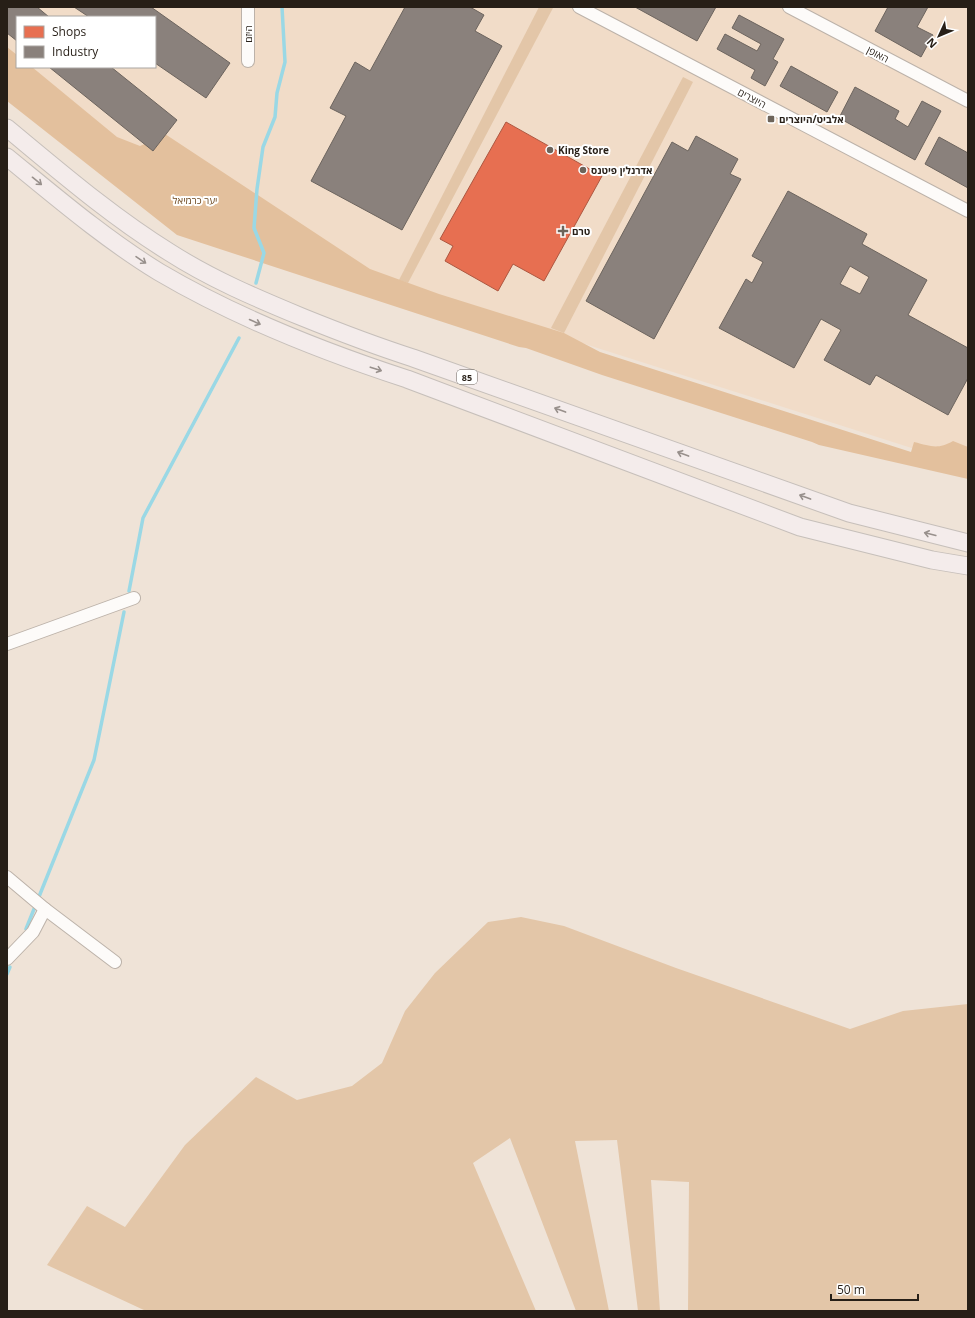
<svg xmlns="http://www.w3.org/2000/svg" width="975" height="1318" viewBox="0 0 975 1318" font-family="'Open Sans','Noto Sans Hebrew',sans-serif">
  <rect width="100%" height="100%" fill="#efe3d7"/>
  <path fill="#f1dcc8" fill-rule="evenodd" d="M7,7H968V466L218,227L7,63ZM17,17H155V67H17Z"/>
  <g fill="#e3c6a8">
    <polygon points="539,7 551,7 553,8 408,283 399,280"/>
    <polygon points="683,77 693,82 564,333 551,328"/>
    <polygon points="521,917 564,926 676,968 850,1029 903,1011 968,1004 968,1311 688,1311 689,1182 651,1180 660,1311 638,1311 617,1140 575,1141 609,1311 576,1311 510,1138 473,1163 536,1311 146,1311 47,1265 87,1206 125,1227 185,1145 256,1077 297,1100 352,1086 382,1063 405,1011 435,973 488,922"/>
  </g>
  <path fill="#e3c09d" d="M7,47L17,55V67H32L117,137L140,146L160,137L165,134L370,269L439,294L564,333L600,352L911,452L914,442C931,446 937,450 953,441L968,447V479L819,445L812,442L602,375L526,348L519,347L177,235L7,101Z"/>
  <polygon fill="#e76f51" stroke="#ad5740" points="506,122 602,176 544,281 513,264 498,291 445,261 453,246 440,239"/>
  <g fill="#8a817c" stroke="#6c645e" fill-rule="evenodd">
    <polygon points="7,7 37,7 49,17 17,17 17,41 7,33"/>
    <polygon points="74,7 151,7 230,63 206,98 155,63 155,17 89,17"/>
    <polygon points="405,7 470,7 484,15 475,31 502,46 402,230 311,181 346,116 330,108 355,62 370,71"/>
    <polygon points="635,7 716,7 697,41"/>
    <polygon points="888,7 928,7 917,27 933,35 921,57 875,31"/>
    <polygon points="739,15 784,39 773,59 778,62 765,86 751,78 755,70 717,49 725,34 757,51 761,44 732,28"/>
    <polygon points="791,66 838,92 827,112 780,86"/>
    <polygon points="49,67 111,67 177,120 153,151"/>
    <polygon points="855,87 899,111 895,119 908,127 922,101 941,111 915,160 839,118"/>
    <polygon points="696,136 738,159 730,174 741,179 654,339 586,301 672,142 688,151"/>
    <polygon points="939,137 968,153 968,188 925,164"/>
    <path d="M788,191L867,234L862,244L927,280L908,315L968,348V378L948,415L876,375L870,385L824,360L841,330L821,319L794,368L719,328L746,279L752,283L763,262L752,256ZM850,266L869,277L860,294L840,284Z"/>
  </g>
  <g fill="none" stroke-linecap="round" stroke-linejoin="round">
    <g stroke="#9ad8e5" stroke-width="3.5">
      <polyline points="256,283 264,253 254,228 257,189 263,147 275,117 277,93 285,62 282,7"/>
      <polyline points="129,591 143,518 239,338"/>
      <polyline points="26,929 94,760 124,612"/>
      <polyline points="7,974 10,967"/>
    </g>
    <defs>
      <g id="minor">
        <polyline points="579,7 968,211"/>
        <polyline points="789,7 968,101"/>
        <polyline points="248,61 248,7"/>
        <polyline points="7,644 134,598"/>
        <polyline points="7,877 45,909 115,962"/>
        <polyline points="7,959 33,932 45,909"/>
      </g>
      <g id="highway">
        <path d="M7,128C59,171 111,216 169,252C211,279 256,298 302,317C339,332 376,346 413,358L849,513L968,543"/>
        <path d="M7,157C56,197 105,239 159,272C237,318 321,351 407,379L800,527L932,560L968,566"/>
      </g>
    </defs>
    <use href="#minor" stroke="#bcb2a9" stroke-width="14"/>
    <use href="#highway" stroke="#c6bfba" stroke-width="19"/>
    <use href="#minor" stroke="#fdfbf9" stroke-width="12"/>
    <use href="#highway" stroke="#f4eceb" stroke-width="17"/>
  </g>
  <defs><path id="oneway-shaft" d="M-6 0H5M1.5-3L5.5 0L1.5 3" fill="none" stroke-width="1.6" stroke-linecap="round" stroke-linejoin="round"/></defs>
  <g stroke="#98908c">
    <use href="#oneway-shaft" transform="translate(37 181) rotate(39)"/>
    <use href="#oneway-shaft" transform="translate(141 260) rotate(34)"/>
    <use href="#oneway-shaft" transform="translate(255 322) rotate(24)"/>
    <use href="#oneway-shaft" transform="translate(376 369) rotate(18)"/>
    <use href="#oneway-shaft" transform="translate(560 410) rotate(-160)"/>
    <use href="#oneway-shaft" transform="translate(683 454) rotate(-160)"/>
    <use href="#oneway-shaft" transform="translate(805 497) rotate(-160)"/>
    <use href="#oneway-shaft" transform="translate(930 534) rotate(-166)"/>
  </g>
  <g fill="#6d645a" stroke="#fff" stroke-width="1.5">
    <rect x="767" y="115" width="8" height="8" rx="2"/>
    <circle cx="550" cy="150" r="4"/>
    <circle cx="583" cy="170" r="4"/>
    <path d="M561 225h4v4h4v4h-4v4h-4v-4h-4v-4h4z"/>
  </g>
  <g text-anchor="middle" dominant-baseline="central" stroke-width="4" stroke-linejoin="round" paint-order="stroke">
    <rect fill="#fff" stroke="#68625d" stroke-width="1" x="457" y="370" width="20" height="14" rx="3"/>
    <g font-size="9" font-weight="bold" fill="#271f17">
      <text x="467" y="377">85</text>
    </g>
    <g font-size="10" fill="#271f17" stroke="#fff">
      <text transform="translate(248 34) rotate(-90)">היזם</text>
      <text transform="translate(878 54) rotate(28)">האופן</text>
      <text transform="translate(752 98) rotate(28)">היוצרים</text>
    </g>
    <g font-size="10" font-weight="bold" fill="#271f17" stroke="#fff" text-anchor="start">
      <text x="779" y="119">אלביט/היוצרים</text>
      <text x="558" y="150">King Store</text>
      <text x="591" y="170">אדרנלין פיטנס</text>
      <text x="572" y="231">טרם</text>
    </g>
    <g font-size="10" fill="#6e4920" stroke="#fff">
      <text x="195" y="200">יער כרמיאל</text>
    </g>
  </g>
  <rect width="975" height="1318" fill="none" stroke="#271f17" stroke-width="16"/>
  <rect x="16" y="16" width="140" height="52" fill="#ffffff" stroke="#a9a5a2"/>
  <rect x="24" y="26" width="20" height="12" fill="#e76f51" stroke="#a9a5a2"/>
  <text x="52" y="36" font-size="12" fill="#271f17">Shops</text>
  <rect x="24" y="46" width="20" height="12" fill="#8a817c" stroke="#a9a5a2"/>
  <text x="52" y="56" font-size="12" fill="#271f17">Industry</text>
  <g transform="translate(939 36) rotate(226)" stroke="#ffffff" stroke-width="3" paint-order="stroke">
  <path d="M0-3L7 15L0 10L-7 15Z" fill="#271f17"/>
  <text y="-6" font-size="11" font-weight="bold" text-anchor="middle" fill="#271f17">N</text>
  </g>
  <path d="M831 1294v6h87v-6" fill="none" stroke="#271f17" stroke-width="2"/>
  <text x="837" y="1294" font-size="12" fill="#271f17" stroke="#ffffff" stroke-width="3" paint-order="stroke">50 m</text>
</svg>
